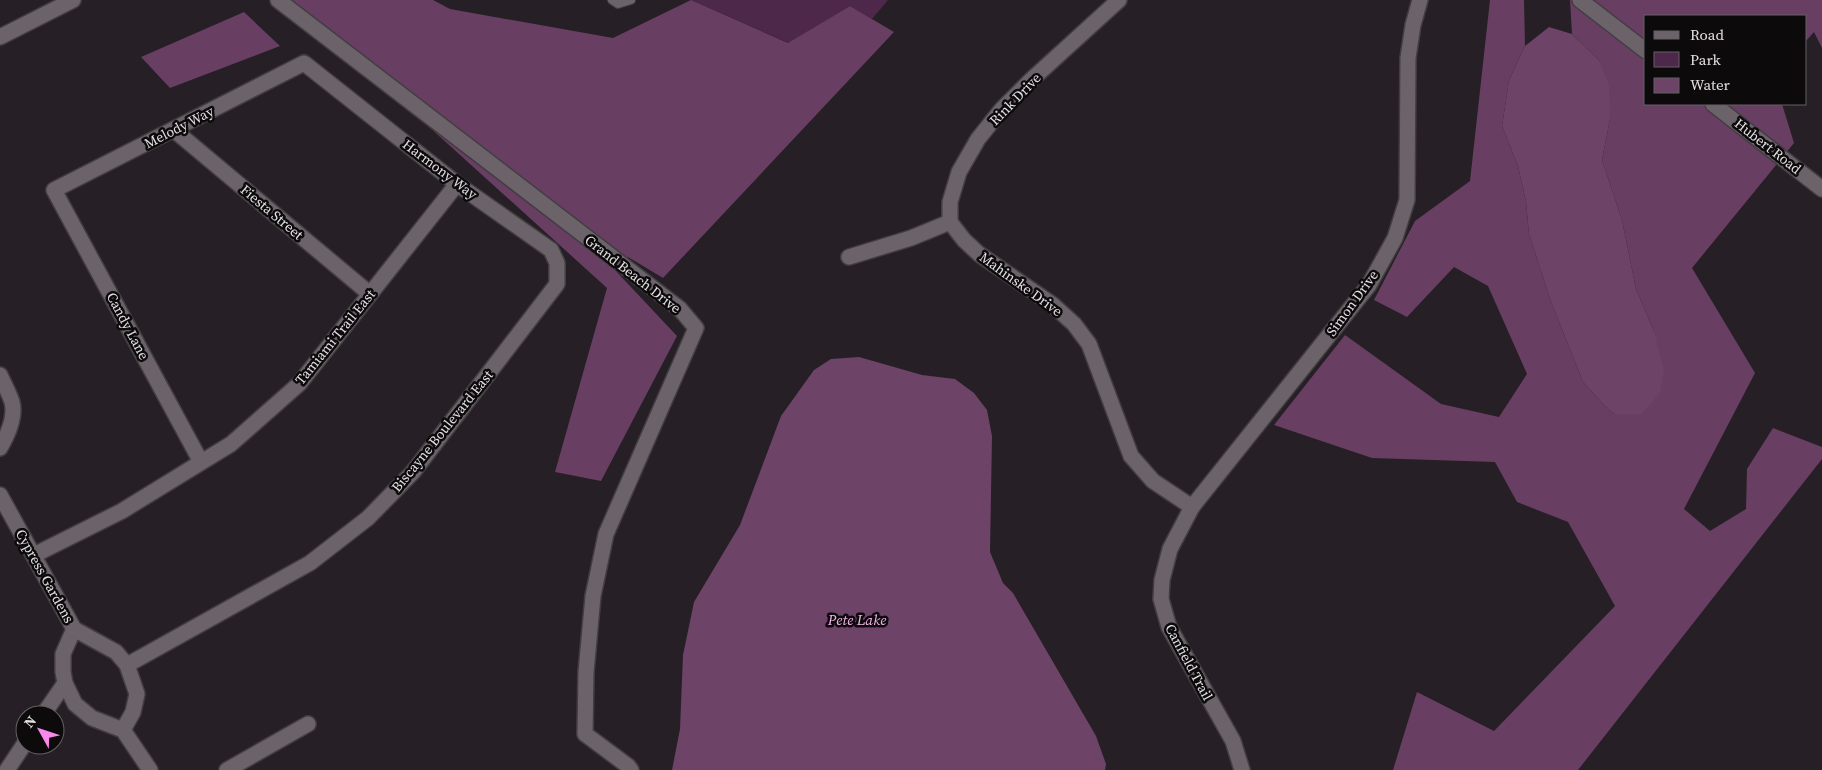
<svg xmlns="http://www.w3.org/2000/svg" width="1822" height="770" viewBox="0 0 1822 770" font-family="'Source Serif 4',serif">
  <rect width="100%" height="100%" fill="#261f25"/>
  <polygon fill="#4e284a" points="691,0 888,0 872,19 850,6 789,43"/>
  <g fill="#683e62">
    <polygon points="289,0 433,0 450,9 613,38 691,0 788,43 850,6 894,32 663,278 628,257 614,269 677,336 601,481 555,472 607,288"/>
    <polygon points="1490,0 1524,0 1525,46 1509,80 1502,126 1518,166 1526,202 1529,234 1551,302 1583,382 1605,406 1615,415 1654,331 1636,289 1622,220 1602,160 1610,119 1599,60 1572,34 1570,0 1822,0 1822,48 1814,32 1806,41 1806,16 1646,16 1646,104 1782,104 1794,143 1692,268 1755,373 1684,509 1710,531 1746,509 1747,469 1773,428 1822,447 1822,459 1578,770 1393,770 1417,692 1494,731 1615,606 1568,522 1517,502 1495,462 1372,458 1274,425 1345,335 1441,404 1499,417 1527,374 1488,286 1454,267 1407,317 1374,300 1415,221 1470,181"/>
    <polygon points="244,12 280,46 170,88 141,57"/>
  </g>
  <g fill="#6d4367">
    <polygon points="1549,27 1572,34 1599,60 1609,85 1610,119 1602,160 1622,220 1636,289 1654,331 1664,370 1660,393 1642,414 1615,415 1605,406 1583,382 1551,302 1529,234 1526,202 1518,166 1502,126 1509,80 1525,46"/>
    <polygon points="859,357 922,375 955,379 974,393 987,410 992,436 990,552 1003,583 1013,593 1096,736 1106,764 1105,770 672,770 680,729 683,655 694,602 740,525 781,416 814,370 831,359"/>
  </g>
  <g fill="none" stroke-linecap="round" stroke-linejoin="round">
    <defs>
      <polyline id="lane" points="612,0 618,4 631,0"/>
      <g id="street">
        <polyline points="278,0 680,309 696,328 606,534 593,596 586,672 585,734 628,766 631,770"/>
        <polyline points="1580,0 1646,51"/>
        <polyline points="1713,104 1822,189"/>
        <polyline points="174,130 370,294"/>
        <polyline points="950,222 964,240 979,254 1053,305 1074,324 1089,344 1131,456 1153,481 1192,507"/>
        <polyline points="950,222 950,202 959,172 978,139 1002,109 1030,81 1119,0"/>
        <polyline points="849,257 911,238 950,222"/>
        <path d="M0,375C4,384 9,393 12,402C16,417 7,436 0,448"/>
        <polyline points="0,495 74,629"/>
        <polyline points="34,555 122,511 231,444 299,384 457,184"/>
        <polyline points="74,629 63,654 63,672 65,683 75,704 92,718 123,730 150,770"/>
        <polyline points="74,629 116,652 127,665 137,694 133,712 123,730"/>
        <polyline points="127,665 310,563 368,518 413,472 557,284 557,263 551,250 457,184 304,63 54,190 201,462"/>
        <polyline points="43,715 65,683"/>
        <polyline points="7,770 25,743"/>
        <polyline points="227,770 308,724"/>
        <polyline points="1242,770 1233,741 1169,627 1161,599 1162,580 1170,549 1192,507 1369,285 1395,238 1407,200 1408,58 1413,25 1420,0"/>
      </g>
      <polyline id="secondary" points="0,37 73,0"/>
    </defs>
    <use href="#lane" stroke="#423d41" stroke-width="10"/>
    <use href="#street" stroke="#423d41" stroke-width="18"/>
    <use href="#secondary" stroke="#423d41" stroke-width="18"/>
    <use href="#lane" stroke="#6b6369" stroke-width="8"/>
    <use href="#street" stroke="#6b6369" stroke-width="15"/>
    <use href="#secondary" stroke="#6b6369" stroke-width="15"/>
  </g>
  <g text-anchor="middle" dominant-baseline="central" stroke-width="5" stroke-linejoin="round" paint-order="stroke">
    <g font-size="14" fill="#e4e0e4" stroke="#0d0a0c">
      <text transform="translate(1015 99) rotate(-46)">Rink Drive</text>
      <text transform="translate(179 127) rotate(-27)">Melody Way</text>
      <text transform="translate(1768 146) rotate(38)">Hubert Road</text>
      <text transform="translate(440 169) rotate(37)">Harmony Way</text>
      <text transform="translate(272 212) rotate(40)">Fiesta Street</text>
      <text transform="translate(633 274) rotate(38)">Grand Beach Drive</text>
      <text transform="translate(1021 284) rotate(36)">Mahinske Drive</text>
      <text transform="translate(1352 303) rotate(-54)">Simon Drive</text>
      <text transform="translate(128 326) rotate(62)">Candy Lane</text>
      <text transform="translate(335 337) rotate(-51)">Tamiami Trail East</text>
      <text transform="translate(442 431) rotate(-51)">Biscayne Boulevard East</text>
      <text transform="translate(45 576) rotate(61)">Cypress Gardens</text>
      <text transform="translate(1189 662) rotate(62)">Canfield Trail</text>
    </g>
    <g font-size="15" font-style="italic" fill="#f6b2ec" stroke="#0d0a0c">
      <text x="857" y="619">Pete Lake</text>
    </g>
  </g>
  <rect x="1644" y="15" width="162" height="90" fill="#0d0a0c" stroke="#636062"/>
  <rect x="1654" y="31" width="25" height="8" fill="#6b6369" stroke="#636062"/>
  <text x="1690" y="40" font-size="15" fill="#e4e0e4">Road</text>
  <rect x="1654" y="52" width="25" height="15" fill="#4e284a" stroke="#636062"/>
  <text x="1690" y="65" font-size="15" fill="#e4e0e4">Park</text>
  <rect x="1654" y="78" width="25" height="15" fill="#6d4367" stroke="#636062"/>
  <text x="1690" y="90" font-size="15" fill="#e4e0e4">Water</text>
  <g transform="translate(40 730) rotate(310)"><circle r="24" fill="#0d0a0c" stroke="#636062"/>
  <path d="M0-4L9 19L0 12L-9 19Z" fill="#f888ea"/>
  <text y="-8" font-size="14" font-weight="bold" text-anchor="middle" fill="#e4e0e4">N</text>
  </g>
</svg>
